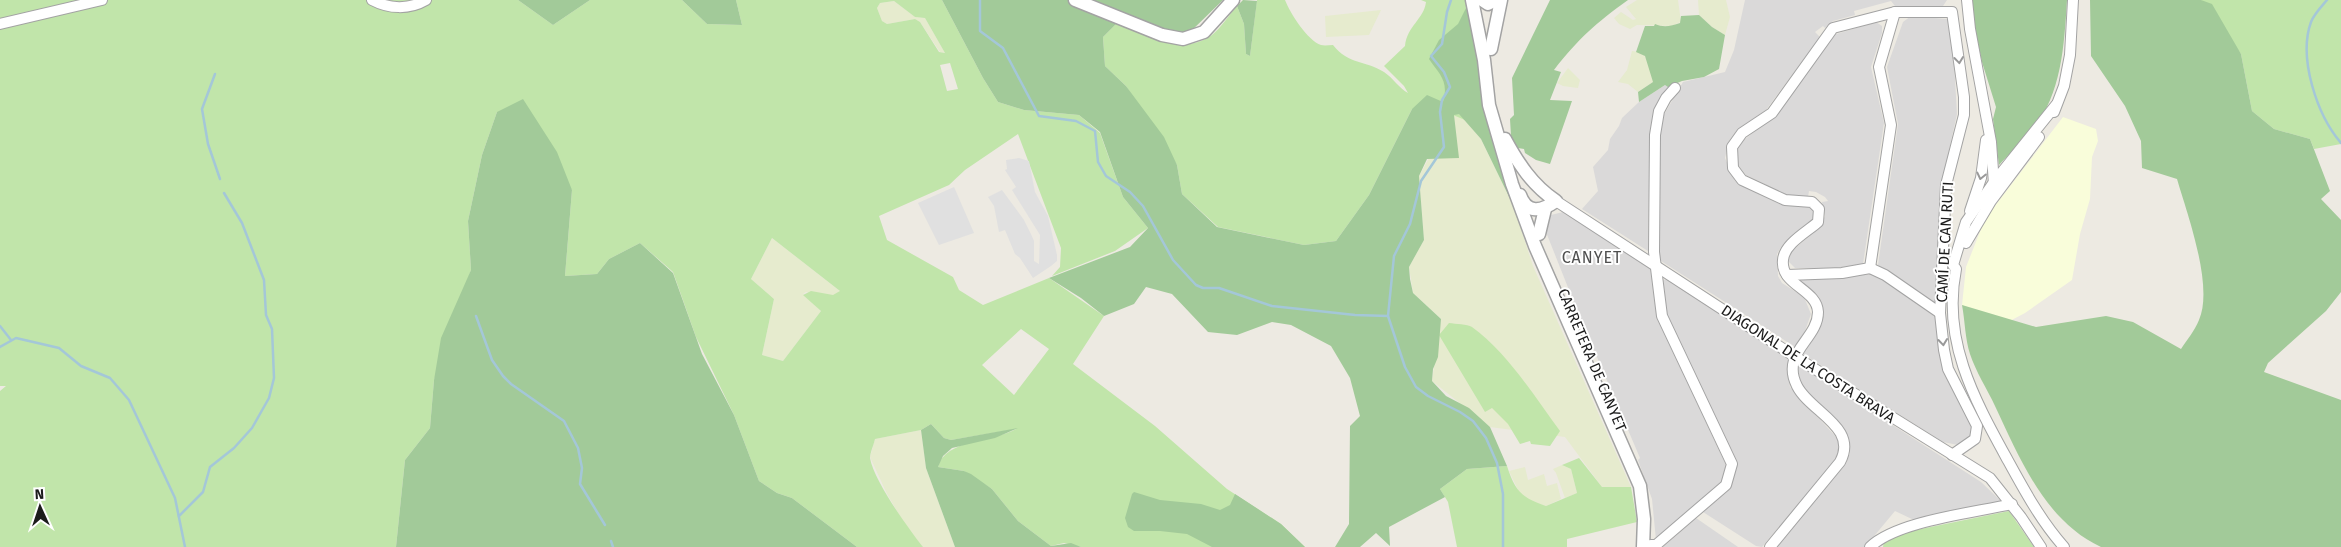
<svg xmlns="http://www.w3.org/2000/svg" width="2341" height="547" viewBox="0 0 2341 547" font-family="'Fira Sans',sans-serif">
  <rect width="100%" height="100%" fill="#edeae2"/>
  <g fill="#dad9d9">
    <polygon points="1745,0 1947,0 1943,6 1895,6 1891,1 1854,11 1855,15 1833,21 1825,28 1823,26 1815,32 1820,37 1766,110 1738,129 1729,141 1725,158 1735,181 1774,201 1814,208 1815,215 1812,220 1781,247 1777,254 1778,276 1782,283 1804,297 1811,314 1805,331 1795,347 1661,261 1659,256 1659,141 1662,118 1683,82 1725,72 1734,50"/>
    <polygon points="1911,16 1947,19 1950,22 1953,43 1957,114 1942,182 1937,305 1878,265 1898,124 1887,67 1903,22"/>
    <polygon points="1876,22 1882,26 1882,33 1871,67 1884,123 1863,264 1829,269 1795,268 1787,260 1788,255 1821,225 1825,216 1822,202 1828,201 1825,197 1816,192 1809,191 1808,197 1789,196 1746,175 1737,164 1736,156 1738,147 1744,140 1776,114 1833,35"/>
    <polygon points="1665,85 1669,87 1654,111 1650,132 1648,251 1582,209 1598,191 1593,167 1608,150 1610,139 1619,126 1622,118 1639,102"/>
    <polygon points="1563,212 1652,269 1657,317 1726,465 1721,482 1656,540 1652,499 1638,460 1640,458 1577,310 1575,310 1573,300 1544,227 1547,218 1551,215"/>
    <polygon points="1872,274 1882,277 1938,319 1942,361 1973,424 1970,437 1958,445 1943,442 1803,354 1819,328 1821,318 1798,281 1799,279"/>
    <polygon points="1667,279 1789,358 1788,376 1790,387 1838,439 1840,446 1836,460 1762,547 1756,546 1703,512 1731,486 1737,467 1667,314 1663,280"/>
    <polygon points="1801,366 1981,482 2002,502 1914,520 1895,511 1865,547 1775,547 1846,463 1850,453 1846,435 1841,427 1802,386 1797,367"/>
    <polygon points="1696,518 1738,547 1663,547"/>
  </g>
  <polygon fill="#f9fdda" points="2063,117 2096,129 2098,141 2092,157 2090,199 2080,234 2072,280 2025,313 2006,323 1962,305 1966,267 1985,219"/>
  <g fill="#e6ebce">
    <polygon points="1637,0 1678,0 1681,22 1671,26 1637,25 1630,29 1619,24 1614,18 1621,12 1633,20 1636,19 1626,7"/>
    <polygon points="1698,0 1726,0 1730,17 1725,35 1712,27 1699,15"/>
    <polygon points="894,1 915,17 925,18 945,53 940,52 920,22 915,19 887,24 882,21 877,8 880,3"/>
    <polygon points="1381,10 1369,35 1326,37 1325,16"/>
    <polygon points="1632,51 1639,52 1645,56 1653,75 1653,82 1638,92 1628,84 1618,82 1627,70"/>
    <polygon points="1568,68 1580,80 1578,88 1563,86 1557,83"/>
    <polygon points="1459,113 1481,139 1514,207 1533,266 1631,487 1602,487 1565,437 1490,427 1432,381 1441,319 1413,293 1409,267 1424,240 1419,176 1453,115"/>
    <polygon points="772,238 840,291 843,300 806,292 803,294 821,311 783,361 762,355 774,299 751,279"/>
    <polygon points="921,430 926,468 955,547 923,547 906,526 887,494 870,457 875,439"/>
    <polygon points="1562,465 1571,469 1577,493 1565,498 1556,473 1553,469"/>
    <polygon points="1525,467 1528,480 1544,474 1547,486 1557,483 1561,499 1546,506 1529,501 1519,492 1509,471"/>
  </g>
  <g fill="#c1e5aa" fill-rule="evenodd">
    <path d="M0,0H518L553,25L590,0H682L707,24L742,25L736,0H942L983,78L998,102L1024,110L1079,115L1100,133L1123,197L1148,228L1115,251L1052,276L1060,267L1061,248L1018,134L965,170L949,185L879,216L887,240L953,277L959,290L983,305L1049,278L1104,316L1073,364L1155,426L1227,489L1281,524L1305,547H1081L1064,543L1051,546L1018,521L992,489L964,471L938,467C945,439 993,442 1016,429L951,440L944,438L931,424L921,430L875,439C874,444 870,453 870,458C874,481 908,528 923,547H857L792,498L777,493L759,481L734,415L696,337L673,272L640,243L609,259L597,274L565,276L572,190L497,112L482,155L468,221L471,270L434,380L430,428L405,460L396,547H0V391L6,386H0ZM894,1L915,17L925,18L945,53L939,52L920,22L915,19L887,24L882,21L877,8L880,3ZM950,63L958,89L947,91L940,65ZM772,238L840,291L833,295L811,291L803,295L821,311L783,361L762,355L774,299L751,279ZM1021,329L1049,349L1014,395L982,365Z"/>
    <path d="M1257,0H1285C1290,13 1308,41 1321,45C1325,46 1329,45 1333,45C1349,65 1365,60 1384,72C1393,78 1399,88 1408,93L1404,86L1384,66L1405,46C1407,26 1424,19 1426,2L1421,0H1468L1465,120L1453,115L1412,109L1369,195L1336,241L1304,245L1218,227L1182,194L1177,165L1126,86L1105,66L1103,37L1117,23C1146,34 1182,57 1212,35C1221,28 1229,15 1237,6L1244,24L1246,54L1250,56Z"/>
    <polygon points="2201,0 2341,0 2341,144 2314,149 2310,139 2274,129 2252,111 2241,54"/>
    <path d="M1449,323C1456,324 1467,324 1472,327C1507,352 1534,396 1560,431L1550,446L1531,444L1530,441L1520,444L1508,424L1492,408L1485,412L1439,335Z"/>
    <path d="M1579,458L1602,487H1631L1637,522L1567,539V547H1457L1448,502L1440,489L1467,469L1507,466C1515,491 1522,498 1546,506L1577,493L1571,469L1562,465Z"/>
    <polygon points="2009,511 2034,547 1883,547 1884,542 1911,531"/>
  </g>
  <g fill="#a2ca99">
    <polygon points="518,0 590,0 553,25"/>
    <polygon points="682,0 736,0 742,25 707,24"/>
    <path d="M942,0H1223L1188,34L1117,23L1103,37L1105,66L1126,86L1164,137L1177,165L1182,194L1217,227L1304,245L1336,241L1369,195L1412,109L1427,95L1443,102C1449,81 1440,75 1429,59L1439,40L1458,24L1469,2L1489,127L1514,207L1481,139L1459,114L1454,115L1459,158L1427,159L1419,176L1424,240L1409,267L1410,279L1413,293L1441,319L1438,357L1433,369L1432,381L1446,396L1469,408L1490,427L1507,466L1467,469L1440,489L1445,497L1389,527L1390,546L1376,533L1360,547H1335L1349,524L1350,426L1360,416L1350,378L1331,346L1291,325L1272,322L1237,335L1208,332L1172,294L1146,287L1134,304L1104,316L1081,298L1049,278L1130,247L1148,228L1123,197L1100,132L1079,115L1024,110L998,102L983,78Z"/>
    <polygon points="1243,0 1257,1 1250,56 1246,54 1244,24 1237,6"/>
    <path d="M1550,0H1628C1596,23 1578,39 1554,70L1561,72L1550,100L1572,101L1550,164L1536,160L1525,153L1524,149L1518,148L1511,136L1510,119L1514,115L1512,78Z"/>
    <path d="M1969,0H2067C2064,46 2062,93 2032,131C2021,146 2010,152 1999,165L1993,119L1996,107L1982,62Z"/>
    <path d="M2090,0H2201L2212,4L2241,54L2252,111L2274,129L2310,139L2330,191L2321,199L2341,220V292L2326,311L2268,363L2264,372L2341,400V547H2101C2045,521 2020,459 1995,406C1987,389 1976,372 1970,354C1965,339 1965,321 1962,305L2036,327L2106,316L2133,322L2181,349C2187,340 2195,330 2199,320C2214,286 2187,213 2177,179L2142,168L2141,141L2125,106L2091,56Z"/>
    <path d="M1699,15L1712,27L1725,35L1719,69L1704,77L1682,81L1668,87L1665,85L1639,102L1638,92L1653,82L1645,56L1636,52L1645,26H1654L1655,24C1664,28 1671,26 1680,23L1681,16Z"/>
    <polygon points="523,99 557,152 572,190 565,276 597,274 609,259 640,243 673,273 702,354 734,415 759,481 777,493 792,498 857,547 396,547 405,460 430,428 434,380 441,338 471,270 468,221 482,155 497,112"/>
    <polygon points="931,424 944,438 951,440 1018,428 995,438 952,448 943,456 938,467 964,471 971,474 992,489 1018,521 1051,546 1071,543 1081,547 955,547 926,468 921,430"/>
    <polygon points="1134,492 1160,500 1201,504 1220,510 1230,505 1235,494 1281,524 1305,547 1212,547 1187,534 1160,531 1134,531 1128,527 1125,518 1132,494"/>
  </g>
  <g fill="#e0e0e0">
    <polygon points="1019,158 1029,161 1035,192 1048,216 1057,255 1057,261 1051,266 1033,278 1020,258 1015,254 1005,230 999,232 994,206 988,197 1002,190 1024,220 1031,234 1034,241 1034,261 1039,264 1040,235 1012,190 1016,187 1005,170 1007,169 1006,160"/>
    <polygon points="954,187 974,233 939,245 918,203"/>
  </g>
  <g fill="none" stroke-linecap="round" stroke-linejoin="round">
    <g stroke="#a4c7d8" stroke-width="2.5">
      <polyline points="980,0 980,31 1003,48 1039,116 1076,121 1095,131 1098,162 1106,176 1130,192 1143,206 1173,260 1196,285 1203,288 1219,288 1272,306 1355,315 1388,316"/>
      <polyline points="1451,0 1447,12 1442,44 1431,56 1444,72 1450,87 1442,100 1440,112 1444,147 1421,181 1410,224 1394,256 1388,316 1405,367 1416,387 1428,396 1460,412 1473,421 1486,438 1497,463 1503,494 1503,547"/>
      <path d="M2327,0C2321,7 2314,14 2311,22C2298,58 2317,115 2341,143"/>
      <polyline points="215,74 202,109 208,144 220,179"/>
      <polyline points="476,316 492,360 503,376 511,384 564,421 578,448 582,468 580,484 605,525"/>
      <polyline points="0,326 11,340"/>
      <polyline points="0,347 16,338 59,348 81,366 110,378 129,400 175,498 185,547"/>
      <polyline points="179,516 203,492 210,467 234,448 252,428 269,398 274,378 272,329 266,315 264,280 242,223 224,193"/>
      <polyline points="611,541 613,547"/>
    </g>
    <defs>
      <g id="minor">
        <path d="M372,0C389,9 409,10 426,0"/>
        <polyline points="1967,0 1970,29 1991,142 1994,184"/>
        <polyline points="0,24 102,0"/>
        <path d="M2056,105L1994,182L1966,222L1953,265L1956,269C1942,339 1973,397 2006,457C2023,488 2040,520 2064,547"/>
        <polyline points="2054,112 2064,86 2070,55 2073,0"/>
        <polyline points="1556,201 1794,356 1990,478 2021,517 2041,547"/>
        <polyline points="1970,211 1981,178 1986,140"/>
        <polyline points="1966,243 1991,201 2039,137"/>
        <polyline points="1870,268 1891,125 1879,67 1895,12"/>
        <polyline points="1870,268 1885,275 1940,313"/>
        <polyline points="1787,275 1842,273 1870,268"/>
        <polyline points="1651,545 1656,545 1726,485 1732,464 1662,316 1654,252 1655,135 1659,111 1666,98 1675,88"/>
        <path d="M1770,547L1840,462C1859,427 1810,412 1797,386C1780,352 1818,340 1818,312C1817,289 1780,285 1783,260C1784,244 1807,232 1818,222L1819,209L1812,202L1785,200L1742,180L1733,168L1732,147L1742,133L1772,113L1833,28L1895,12H1952L1964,97V115L1946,185L1940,313L1944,350L1948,369L1977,426L1975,439L1952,455"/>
        <path d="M1870,547C1897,521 1973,513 2012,504"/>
      </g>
      <g id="tertiary">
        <polyline points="1075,0 1162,35 1183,39 1204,32 1233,0"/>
        <polyline points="1472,0 1484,60 1489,105 1512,184 1535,246 1640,486 1644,519 1643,547"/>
        <polyline points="1482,0 1488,4 1496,0"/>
        <polyline points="1491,49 1501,0"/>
        <path d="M1505,139C1518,163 1532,185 1556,201C1542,211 1527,215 1520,195"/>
        <polyline points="1539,234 1545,209"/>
      </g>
    </defs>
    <use href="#minor" stroke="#a3a3a3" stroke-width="12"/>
    <use href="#tertiary" stroke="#a3a3a3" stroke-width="15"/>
    <use href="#minor" stroke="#fff" stroke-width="10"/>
    <use href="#tertiary" stroke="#fff" stroke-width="12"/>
  </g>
  <defs><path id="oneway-chevron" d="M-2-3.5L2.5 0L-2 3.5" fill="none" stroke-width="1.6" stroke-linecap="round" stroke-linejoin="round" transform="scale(1.25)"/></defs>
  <g stroke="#999">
    <use href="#oneway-chevron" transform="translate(1959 60) rotate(83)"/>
    <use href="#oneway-chevron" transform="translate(1981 176) rotate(103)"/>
    <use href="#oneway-chevron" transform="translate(1943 342) rotate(84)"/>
  </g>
  <g text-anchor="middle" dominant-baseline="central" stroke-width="4" stroke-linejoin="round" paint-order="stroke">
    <g font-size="15" fill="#1c1c1c" stroke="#fff">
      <text transform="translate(1945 242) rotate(-87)">CAMÍ DE CAN RUTI</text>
      <text transform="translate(1592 360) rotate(67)">CARRETERA DE CANYET</text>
      <text transform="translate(1808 364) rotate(33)">DIAGONAL DE LA COSTA BRAVA</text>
    </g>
    <g font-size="16" letter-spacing="1" fill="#4f4f4f" stroke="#fff">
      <text x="1592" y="257">CANYET</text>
    </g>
  </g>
  <g transform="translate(40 507) rotate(357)" stroke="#ffffff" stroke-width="4" paint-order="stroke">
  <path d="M0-4L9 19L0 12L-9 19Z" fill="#1c1c1c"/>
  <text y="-8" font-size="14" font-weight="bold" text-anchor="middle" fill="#1c1c1c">N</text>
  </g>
</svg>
